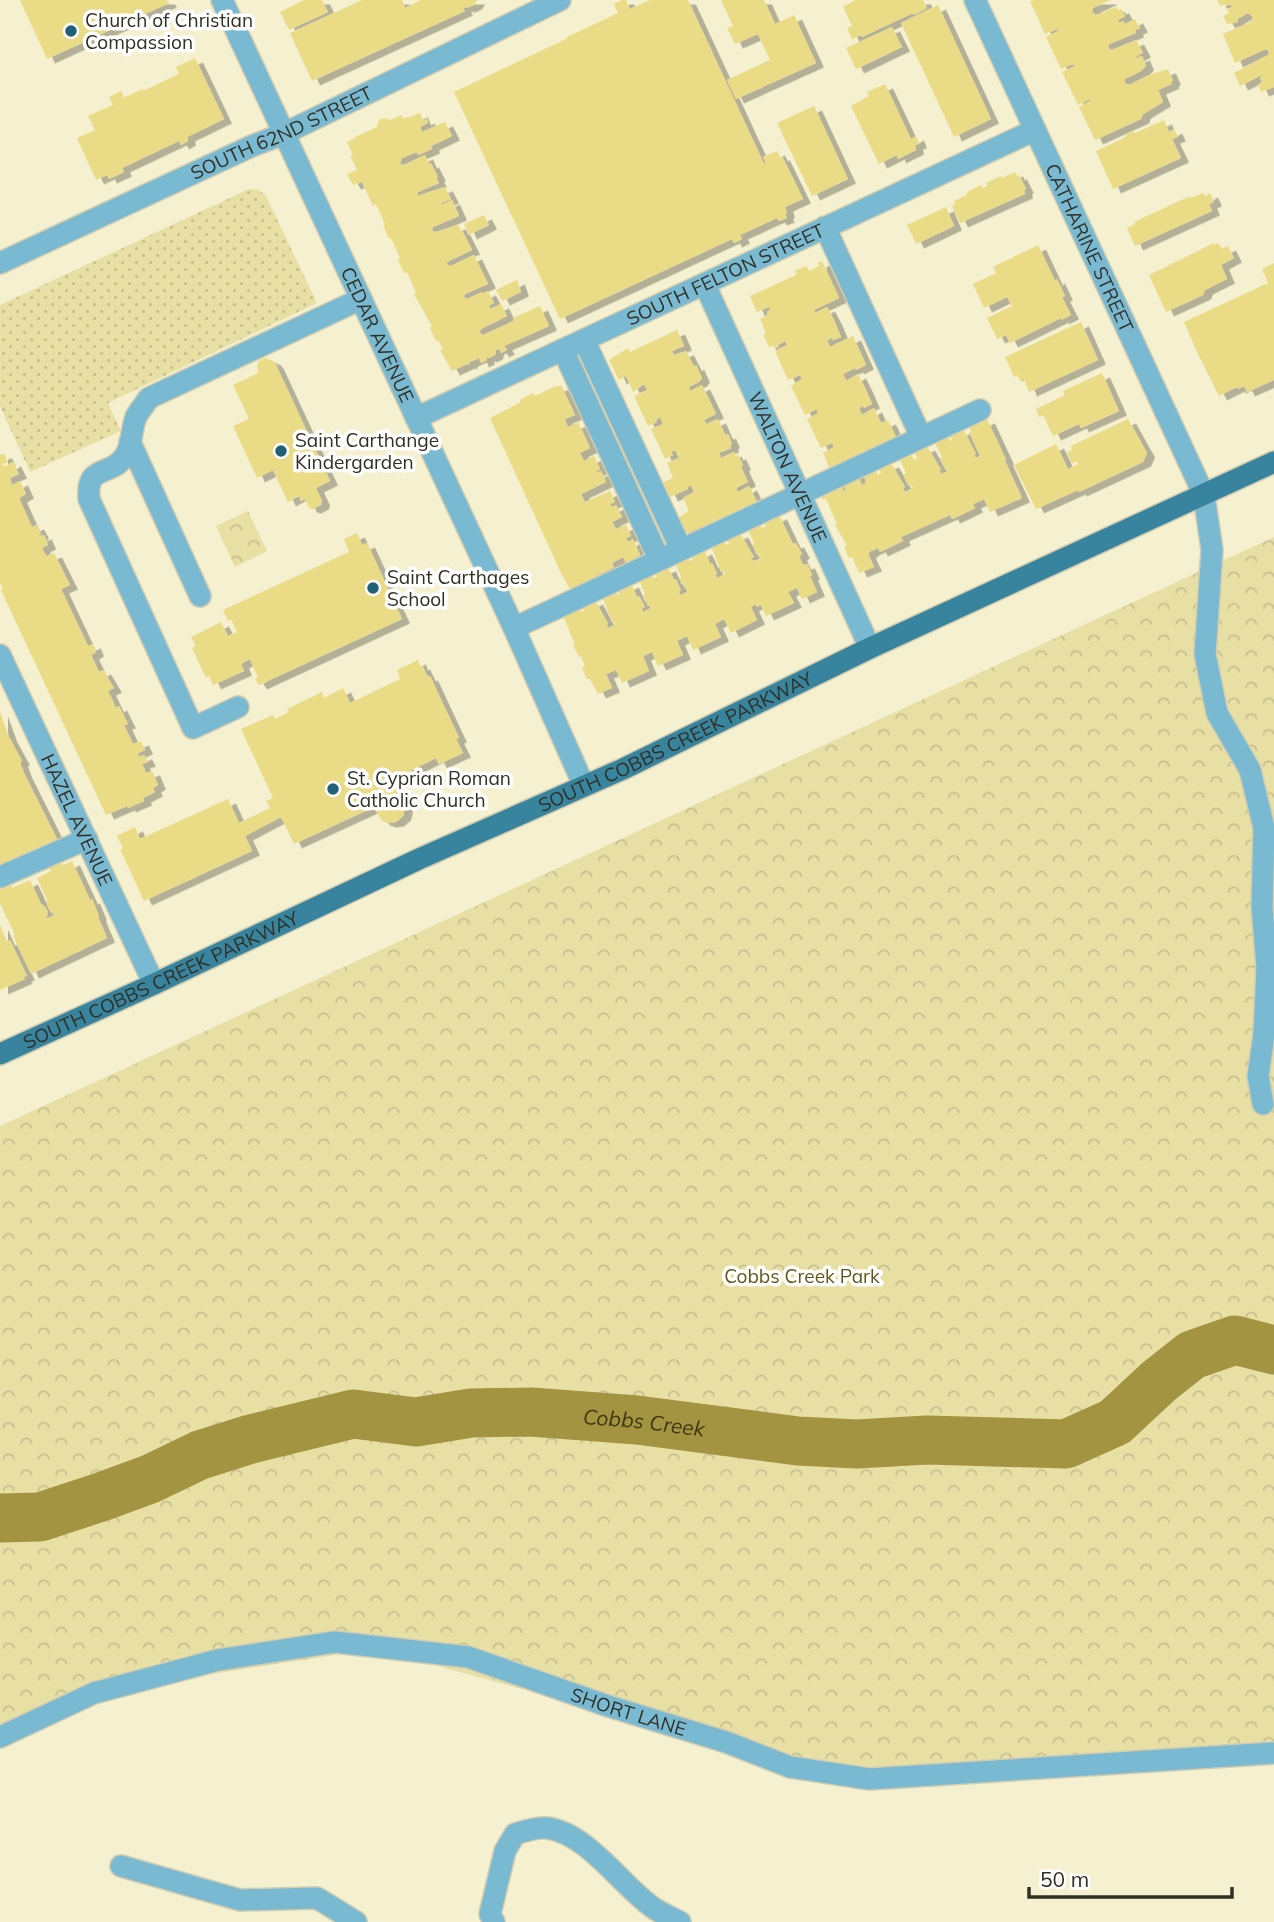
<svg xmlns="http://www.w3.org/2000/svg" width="1274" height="1922" viewBox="0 0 1274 1922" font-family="Mulish,sans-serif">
  <defs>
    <pattern id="grass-dots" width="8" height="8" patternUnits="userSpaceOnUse" patternTransform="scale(1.75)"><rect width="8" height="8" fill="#e8dfa5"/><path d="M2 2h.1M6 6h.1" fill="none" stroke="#c7c08e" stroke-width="1.8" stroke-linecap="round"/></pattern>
    <pattern id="park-crowns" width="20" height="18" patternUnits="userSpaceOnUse" patternTransform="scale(1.75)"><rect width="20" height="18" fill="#e8dfa5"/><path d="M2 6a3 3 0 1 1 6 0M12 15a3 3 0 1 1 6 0" fill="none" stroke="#c7c08e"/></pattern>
    <filter id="shadow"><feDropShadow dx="8" dy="4.5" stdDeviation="0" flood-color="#0004"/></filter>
  </defs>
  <rect width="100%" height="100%" fill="#f5f0cf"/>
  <polygon fill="url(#grass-dots)" points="249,189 259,190 266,196 317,303 108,403 121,431 30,472 0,406 0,305"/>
  <g fill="url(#park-crowns)">
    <polygon points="248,511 267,551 235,567 216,526"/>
    <polygon points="1274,537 1274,1763 819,1770 375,1649 120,1688 0,1742 0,1126"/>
  </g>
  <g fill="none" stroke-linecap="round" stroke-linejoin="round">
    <path stroke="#a29440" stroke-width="49" id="s1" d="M0,1518L40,1517L101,1497L150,1479L200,1455L251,1439L353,1414L416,1422L471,1413L531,1412L637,1420L798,1441L857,1444L927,1440L1066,1444L1115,1422L1159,1381L1192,1355L1235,1340L1274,1350"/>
  </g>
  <g fill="#eadb87" filter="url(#shadow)">
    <polygon points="20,0 167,0 169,3 47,59"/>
    <polygon points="304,0 322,0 328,12 289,30 280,12"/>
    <polygon points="362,0 402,0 405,8 421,0 477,0 474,5 467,8 463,7 465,11 312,81 290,33"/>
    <polygon points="622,0 626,0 630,9 650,0 688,0 764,164 766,163 763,157 777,151 780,157 782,156 803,199 785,207 787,213 785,215 787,218 779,221 777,218 740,235 742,239 734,243 732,239 560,319 454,92 568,38 567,37 618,13 614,4"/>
    <polygon points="721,0 764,0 775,24 794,15 816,63 736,99 727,80 770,60 758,34 735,44 727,28 733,26"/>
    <polygon points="855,0 923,0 927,8 914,15 913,13 862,37 861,35 852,39 847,28 852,26 843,7"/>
    <polygon points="1033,0 1110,0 1093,8 1092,12 1096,15 1116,7 1118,10 1121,9 1125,16 1118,20 1119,23 1123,21 1125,24 1135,19 1140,28 1135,30 1136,33 1109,44 1108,48 1112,50 1136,40 1143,53 1135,57 1136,58 1142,56 1146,66 1141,71 1125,79 1125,83 1129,85 1152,74 1168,69 1173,81 1170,82 1172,84 1158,90 1163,102 1143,114 1141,119 1095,140 1079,107 1090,101 1090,99 1078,105 1062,72 1075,66 1073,64 1061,69 1046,37 1058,31 1058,29 1045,34 1030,1"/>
    <polygon points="1217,0 1274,0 1274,87 1261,92 1258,85 1262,82 1260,78 1264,74 1240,86 1234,73 1268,55 1269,51 1266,49 1235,63 1223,34 1252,21 1252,16 1248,13 1237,19 1238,22 1227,24 1223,16 1229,13 1227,9 1232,7 1231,4 1226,6 1225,4 1220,6"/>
    <polygon points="938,5 991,119 954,137 901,23"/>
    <polygon points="892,27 902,47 856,69 846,48"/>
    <polygon points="195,58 224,119 187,137 188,141 181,145 179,141 122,168 124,172 109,179 107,175 96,180 77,138 95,130 88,116 113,105 109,97 121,91 124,98 142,89 143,91 179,74 176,67"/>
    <polygon points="885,84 911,139 916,136 919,144 915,145 916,150 898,159 897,155 879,164 851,106 869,96 867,92"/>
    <polygon points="814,106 848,179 812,196 777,123"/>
    <polygon points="420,113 423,121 427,119 428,123 420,127 422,132 445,122 452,136 431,146 432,149 418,155 417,152 402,158 400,164 404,165 425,155 429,164 431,163 438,177 436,178 439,183 418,192 417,196 445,187 451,199 442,203 442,205 452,200 459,216 433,227 432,231 436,232 458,225 461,231 462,230 472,250 449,261 446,264 451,266 474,255 488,284 465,294 464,298 467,299 482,292 482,294 488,291 494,303 489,305 490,309 501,304 507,316 481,329 479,332 483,335 514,321 513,318 540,306 549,326 504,346 507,350 501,353 499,349 496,350 495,355 489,358 486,357 487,360 481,363 479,358 470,362 469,365 467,364 452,371 440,350 443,349 438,340 436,341 430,328 432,326 414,294 416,293 411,281 407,272 404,273 398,260 400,258 391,238 389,239 383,225 385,224 376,204 373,206 362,182 353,185 347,174 357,170 350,156 353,155 347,142 355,138 355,137 377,127 379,120 384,118 390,120 402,115 403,119 408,117 408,118"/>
    <polygon points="1164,120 1169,132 1174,129 1178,137 1172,139 1181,158 1113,189 1096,151 1124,138 1127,134 1133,131 1135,133"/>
    <polygon points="1015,172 1017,176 1019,175 1026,189 1024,190 1025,194 960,223 952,206 955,204 954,201 967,195 967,192 981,185 983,188 987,186 986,183 1001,176 1002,178"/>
    <polygon points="1203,193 1205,196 1210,193 1214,202 1209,204 1212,211 1135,246 1127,228 1135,224 1134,222 1190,196 1191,198"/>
    <polygon points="946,207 954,226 916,244 907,225"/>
    <polygon points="484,215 489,225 469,235 464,224"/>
    <polygon points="1214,243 1214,245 1218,243 1222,249 1228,246 1234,258 1221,265 1227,279 1205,290 1203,295 1166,312 1149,275"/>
    <polygon points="1038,245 1055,281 1057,279 1065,296 1062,297 1071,315 1061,320 1061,318 1010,343 1006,335 997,339 987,318 1012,306 1007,297 984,308 973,284 996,273 993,267"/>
    <polygon points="822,261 839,298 814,310 815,313 827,307 834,320 841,337 833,340 832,338 827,340 830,347 853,336 866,365 856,370 855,368 843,374 846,381 858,374 865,388 872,404 864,408 863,406 859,408 862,415 874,408 881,423 888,420 896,437 830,469 823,453 834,447 832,443 821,448 807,419 818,413 817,409 805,415 791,386 802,379 800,375 788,380 775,351 787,345 785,341 778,345 779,346 776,348 772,346 769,347 763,335 766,333 760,319 768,315 767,312 771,309 769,307 757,312 750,296 796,275 795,271 806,266 810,271 819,266 818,263"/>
    <polygon points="1274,263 1274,380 1247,392 1244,386 1238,389 1237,387 1219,396 1198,354 1184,322 1268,283 1262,269"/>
    <polygon points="517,280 521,292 502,301 496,290"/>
    <polygon points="1081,322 1098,360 1029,392 1024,379 1020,381 1017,375 1014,377 1005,357"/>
    <polygon points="677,330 684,346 672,351 674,355 686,351 694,367 696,365 702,378 699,382 689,387 690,391 702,385 716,414 704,420 706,424 718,419 725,435 728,434 732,444 730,445 731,448 719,453 720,455 721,458 734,452 735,456 738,455 743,465 741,467 748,482 736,488 738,492 749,486 757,502 688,533 687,532 682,534 676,519 689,511 683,498 694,492 691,485 688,487 688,489 670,497 663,482 673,478 667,463 679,458 675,450 671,452 673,455 665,459 651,429 663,424 660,417 656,420 657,422 648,426 634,396 647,390 644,384 633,392 626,376 619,380 609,360 628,348 630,352"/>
    <polygon points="266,358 273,361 276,365 330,481 316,488 322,501 321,505 313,509 309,508 305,499 301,501 299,496 288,502 273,470 257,478 233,426 249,419 233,385 258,373 257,364 260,360"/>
    <polygon points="1102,373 1119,411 1081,428 1079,424 1053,436 1043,415 1039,417 1036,409 1065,395 1063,391"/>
    <polygon points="561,385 575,415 565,419 566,423 568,427 578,422 590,448 580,453 584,461 594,456 600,469 595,472 596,473 601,471 606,482 581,494 585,502 610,491 615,502 610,504 611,506 612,507 616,505 622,517 612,522 616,529 626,525 631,536 626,538 628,542 633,539 640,555 626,563 623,557 612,563 614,567 570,589 560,571 490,418 521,402 520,400 533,393 535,396 556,386 557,387"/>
    <polygon points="987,419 1006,460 1005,461 1022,498 990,512 984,499 973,504 975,508 963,514 952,519 950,515 901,537 903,541 880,552 878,548 871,551 868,554 874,567 859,573 852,557 849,558 844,547 847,546 835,525 837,524 826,499 823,500 819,490 838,479 844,491 846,490 841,479 856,472 862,485 866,483 864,475 875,470 878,475 881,473 879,468 891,463 905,487 903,488 905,492 913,488 910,484 908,485 903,474 906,473 900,460 911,454 914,460 917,458 915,452 927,446 941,470 939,471 941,474 948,471 946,468 945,469 940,458 942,457 935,443 948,437 950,441 952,440 950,436 963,429 976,454 974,455 976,458 980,456 969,432 971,432 969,427"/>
    <polygon points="1128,419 1147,453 1143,462 1079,492 1078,490 1036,509 1014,465 1056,444 1068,469 1078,464 1077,461 1072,464 1067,452 1072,450 1071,446"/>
    <polygon points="4,454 8,462 3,464 4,467 13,462 19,474 10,478 12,485 20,481 26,494 19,498 32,527 36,525 41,534 37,537 44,535 48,545 42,548 46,556 54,553 70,585 61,589 88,646 93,644 96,652 91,655 99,672 103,670 114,688 108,691 116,708 119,706 128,724 124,725 133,744 141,741 145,750 138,753 139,757 144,755 148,762 142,764 146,773 152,771 158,785 153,788 155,792 143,798 144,801 128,808 127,806 106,815 1,590 3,589 0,583 0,455"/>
    <polygon points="779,515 793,544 796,543 802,554 799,556 803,565 807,564 812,575 810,576 817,592 802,599 797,588 788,592 794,603 766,616 761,605 757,607 756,604 751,607 757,620 731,633 724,619 715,624 721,637 693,650 687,636 677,641 683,655 658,666 652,652 643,656 649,671 622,683 616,670 606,674 612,688 598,694 590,679 587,679 582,668 585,666 581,656 579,657 573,645 575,645 563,615 579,607 581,612 584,610 582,606 595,600 608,624 606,625 608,628 615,625 614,621 612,622 602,596 615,590 617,595 620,594 618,589 631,583 637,597 639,596 645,607 642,608 643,612 651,608 650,605 648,606 643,595 645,594 639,580 652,574 653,578 657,577 655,572 668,567 674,580 676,579 681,591 679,591 680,595 688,592 679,578 681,577 675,563 688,557 690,561 693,560 691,556 704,550 710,563 712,563 717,574 715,575 717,578 725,574 723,571 721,572 711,546 724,540 726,545 729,543 727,539 740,533 754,557 751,558 753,561 757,560 761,558 759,554 757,555 752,544 754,543 748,529 760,524 762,528 766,526 764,522"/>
    <polygon points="357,533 362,545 367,543 402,619 259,685 255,679 258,678 250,659 241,664 244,671 213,685 209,676 206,678 192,648 196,646 191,637 221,622 228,636 237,632 231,619 228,621 223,610 349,552 344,539"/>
    <polygon points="418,660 420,666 422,665 428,677 430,676 459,738 456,739 463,753 439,764 436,758 392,780 405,808 403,816 396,822 388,823 382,821 374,807 294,844 281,817 245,836 252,851 144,901 122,853 120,850 123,848 117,836 135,827 140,839 228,799 239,823 270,808 266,801 273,798 241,729 273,715 275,719 289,712 287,709 322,692 324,698 343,688 350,703 400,679 397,670"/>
    <polygon points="0,712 9,737 22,761 20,762 24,773 59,843 0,867"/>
    <polygon points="60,860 63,865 72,861 90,900 92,899 99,916 98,917 107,938 31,974 13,936 15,935 0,903 0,890 11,885 12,888 30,880 41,904 45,907 48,912 46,919 55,915 50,911 47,905 47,900 37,878 51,871 49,866"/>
    <polygon points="0,925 7,941 10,940 27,976 23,977 25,979 0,990"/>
  </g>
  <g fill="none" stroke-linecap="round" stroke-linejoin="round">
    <defs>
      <g id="minor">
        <path id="s2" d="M222,0L514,628L584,786"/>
        <path id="s3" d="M975,0L1204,495L1212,550L1205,654L1217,713L1250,770L1264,828L1262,907L1267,967L1264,1034L1258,1076L1263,1104"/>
        <polyline points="825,227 921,437"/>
        <path id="s4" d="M0,263L252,146L283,134L560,0"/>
        <path id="s5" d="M705,285L870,648"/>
        <polyline points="584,340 681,549"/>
        <polyline points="563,350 659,559"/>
        <path id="s6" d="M416,418L1035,130"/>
        <polyline points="130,442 200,596"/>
        <polyline points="514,628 980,410"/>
        <path id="s7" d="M0,655L154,984"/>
        <path d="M238,707L193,728L89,499C86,463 110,478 125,456C133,444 131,429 136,417C139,411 145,404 149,398L361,299"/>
        <polyline points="0,877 87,839"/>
        <path id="s8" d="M0,1737L94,1693L218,1660L335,1642L468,1657L608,1706L726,1742L790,1767L869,1779L1274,1753"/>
        <polyline points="121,1866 240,1900 317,1898 356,1922"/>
        <path d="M494,1922L490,1914L505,1851L515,1834C525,1831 536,1827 547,1828C588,1833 623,1888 655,1909C663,1914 672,1918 680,1922"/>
      </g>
      <g id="major">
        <path id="s9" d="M0,1054L154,984L419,859L623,769L870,648L1274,462"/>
      </g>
    </defs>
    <use href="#minor" stroke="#d2cdb0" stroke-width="24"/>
    <use href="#major" stroke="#d2cdb0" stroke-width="24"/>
    <use href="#minor" stroke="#79b9d2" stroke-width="21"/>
    <use href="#major" stroke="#38839e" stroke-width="21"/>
  </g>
  <g fill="#226076" stroke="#fff" stroke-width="2.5">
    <circle cx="71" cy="31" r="7"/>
    <circle cx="281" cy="451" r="7"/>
    <circle cx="373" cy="588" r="7"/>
    <circle cx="333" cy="789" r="7"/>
  </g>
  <g text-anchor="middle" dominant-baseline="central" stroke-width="7" stroke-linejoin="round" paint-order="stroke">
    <g font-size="19" fill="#312f23" stroke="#fff" text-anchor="start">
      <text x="85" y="20">Church of Christian<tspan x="85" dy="22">Compassion</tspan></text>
      <text x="295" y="440">Saint Carthange<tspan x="295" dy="22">Kindergarden</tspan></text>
      <text x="387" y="577">Saint Carthages<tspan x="387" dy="22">School</tspan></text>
      <text x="347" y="778">St. Cyprian Roman<tspan x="347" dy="22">Catholic Church</tspan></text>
    </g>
    <g font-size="19" fill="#312f23" stroke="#fff">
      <text stroke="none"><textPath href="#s4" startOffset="310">SOUTH 62ND STREET</textPath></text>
      <text stroke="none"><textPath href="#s3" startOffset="273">CATHARINE STREET</textPath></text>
      <text stroke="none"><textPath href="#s6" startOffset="341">SOUTH FELTON STREET</textPath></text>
      <text stroke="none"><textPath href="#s2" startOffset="369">CEDAR AVENUE</textPath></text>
      <text stroke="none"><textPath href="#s5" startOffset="200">WALTON AVENUE</textPath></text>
      <text stroke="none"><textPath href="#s9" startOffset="744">SOUTH COBBS CREEK PARKWAY</textPath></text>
      <text stroke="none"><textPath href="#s7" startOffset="182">HAZEL AVENUE</textPath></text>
      <text stroke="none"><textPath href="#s9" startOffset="177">SOUTH COBBS CREEK PARKWAY</textPath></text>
      <text stroke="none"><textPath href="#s8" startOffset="654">SHORT LANE</textPath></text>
    </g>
    <g font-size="19" fill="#625719" stroke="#fff">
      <text x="802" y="1276">Cobbs Creek Park</text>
    </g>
    <g font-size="21" font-style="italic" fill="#3e3713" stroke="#fff">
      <text stroke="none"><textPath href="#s1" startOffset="663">Cobbs Creek</textPath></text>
    </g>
  </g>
  <path d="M1029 1887v10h203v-10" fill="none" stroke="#312f23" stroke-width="3.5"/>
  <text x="1040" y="1887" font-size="21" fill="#312f23" stroke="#ffffff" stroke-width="5" paint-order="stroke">50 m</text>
</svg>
